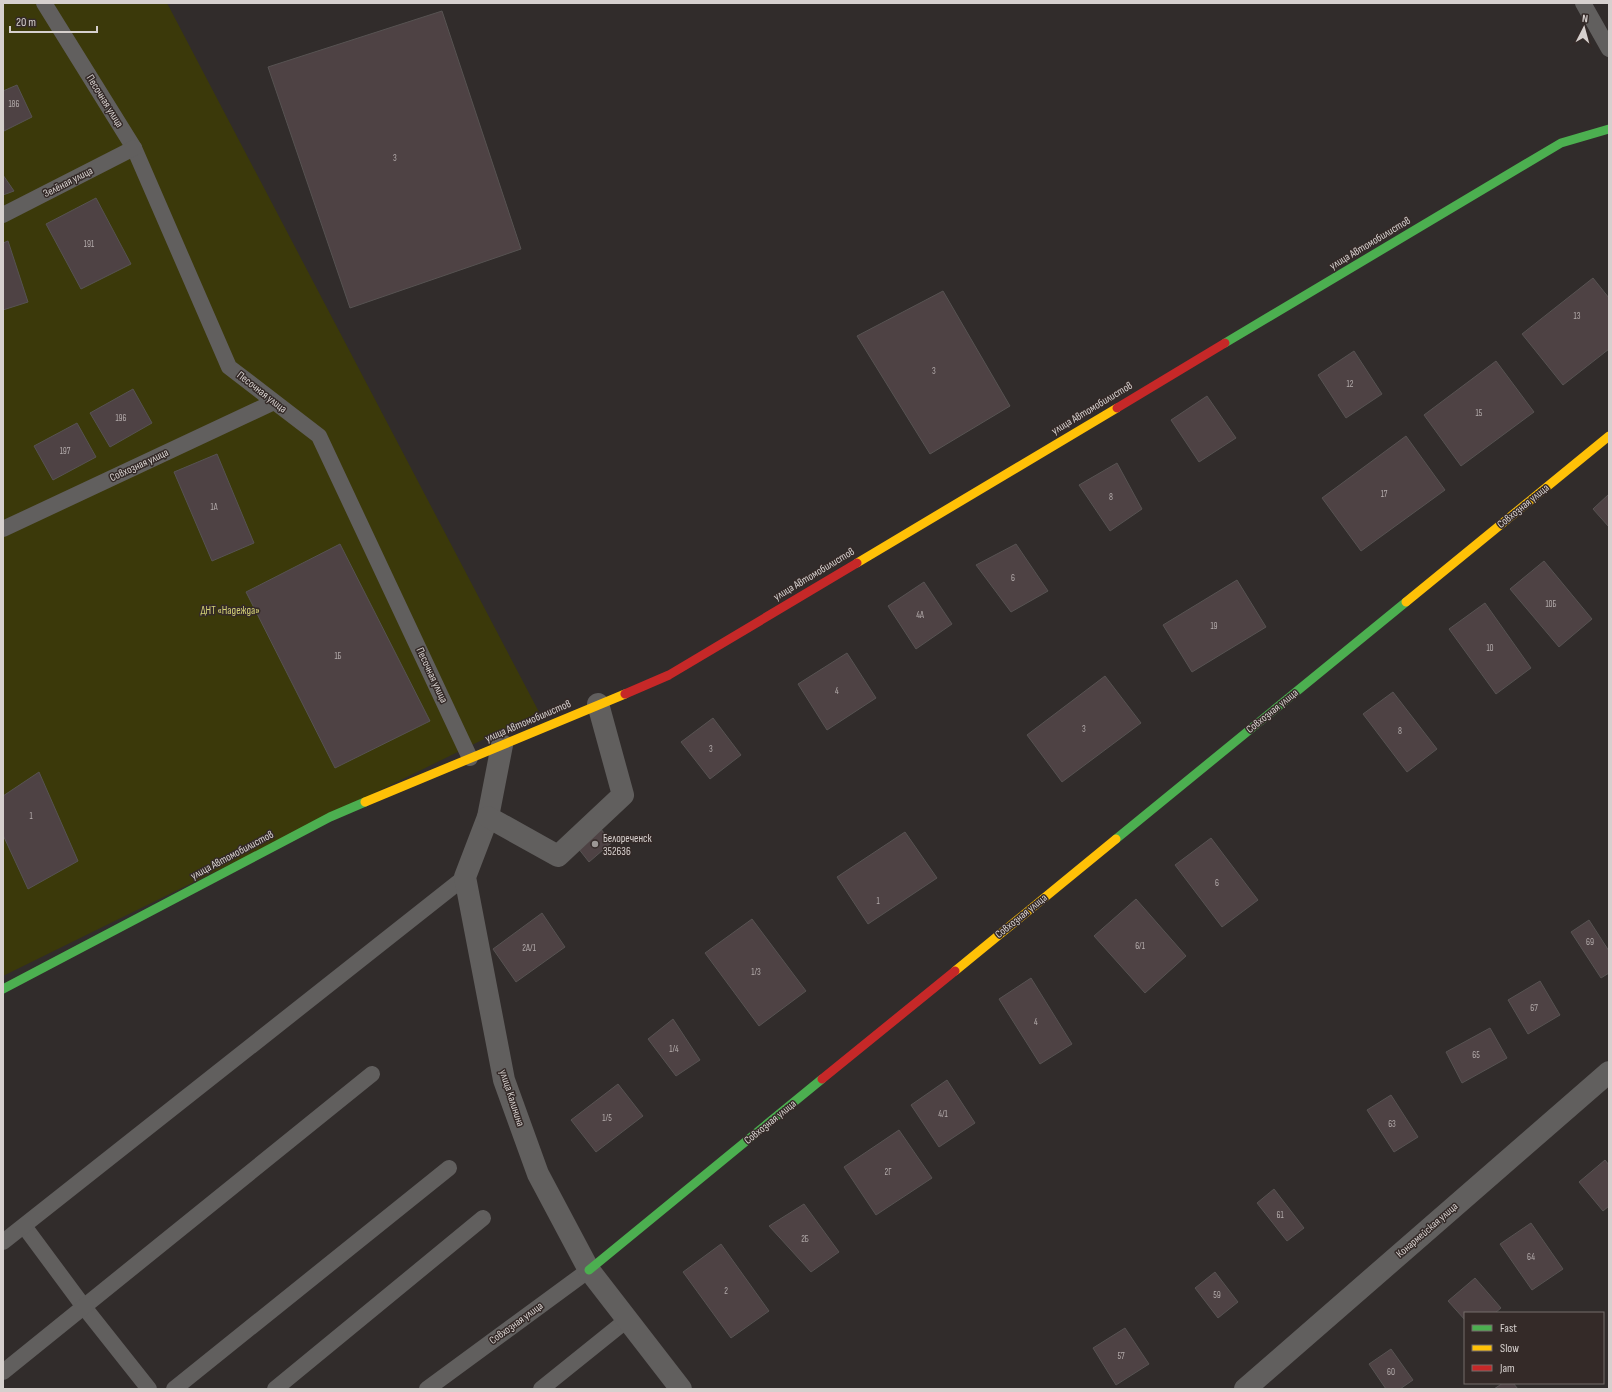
<svg xmlns="http://www.w3.org/2000/svg" width="1612" height="1392" viewBox="0 0 1612 1392" font-family="'Sofia Sans Condensed',sans-serif">
  <rect width="100%" height="100%" fill="#312c2b"/>
  <polygon fill="#3b390a" points="3,3 167,3 539,712 3,976"/>
  <g fill="#4e4244" stroke="#575352">
    <polygon points="442,11 521,249 350,308 268,67"/>
    <polygon points="17,85 32,117 4,131 3,91"/>
    <polygon points="3,175 14,191 3,195"/>
    <polygon points="96,198 131,264 81,289 46,224"/>
    <polygon points="8,241 28,302 3,310 3,243"/>
    <polygon points="1593,278 1609,298 1609,349 1563,385 1522,334"/>
    <polygon points="943,291 1010,406 930,454 857,336"/>
    <polygon points="1354,351 1382,394 1346,418 1318,375"/>
    <polygon points="1496,361 1534,412 1461,466 1424,415"/>
    <polygon points="133,389 152,423 110,447 90,413"/>
    <polygon points="1207,396 1236,438 1199,462 1171,420"/>
    <polygon points="77,423 96,457 53,480 34,446"/>
    <polygon points="1406,436 1445,490 1361,551 1322,498"/>
    <polygon points="217,454 254,543 212,561 174,472"/>
    <polygon points="1117,463 1142,509 1110,531 1079,485"/>
    <polygon points="1609,494 1609,527 1593,509"/>
    <polygon points="340,544 430,721 335,768 246,592"/>
    <polygon points="1016,544 1048,591 1011,612 976,565"/>
    <polygon points="1544,561 1592,619 1559,647 1510,589"/>
    <polygon points="1237,580 1266,627 1192,672 1163,625"/>
    <polygon points="924,582 952,624 916,649 888,606"/>
    <polygon points="1485,603 1531,668 1496,694 1449,629"/>
    <polygon points="847,653 876,698 827,730 798,684"/>
    <polygon points="1105,676 1141,723 1062,782 1027,735"/>
    <polygon points="1393,692 1437,749 1407,772 1363,714"/>
    <polygon points="713,718 741,755 710,779 681,742"/>
    <polygon points="39,772 78,861 28,889 3,835 3,796"/>
    <polygon points="601,829 611,843 589,862 578,848"/>
    <polygon points="905,832 937,878 868,924 837,877"/>
    <polygon points="1211,838 1258,900 1222,927 1175,865"/>
    <polygon points="1136,899 1186,956 1145,993 1094,936"/>
    <polygon points="542,913 565,947 516,982 493,949"/>
    <polygon points="752,919 806,991 759,1026 705,953"/>
    <polygon points="1589,920 1609,951 1609,973 1601,978 1571,932"/>
    <polygon points="1031,978 1072,1044 1040,1064 999,999"/>
    <polygon points="1540,981 1560,1015 1528,1034 1508,1000"/>
    <polygon points="673,1019 700,1060 676,1076 648,1039"/>
    <polygon points="1490,1028 1507,1058 1462,1083 1446,1052"/>
    <polygon points="947,1080 975,1123 939,1147 911,1105"/>
    <polygon points="618,1084 643,1116 596,1152 571,1120"/>
    <polygon points="1391,1095 1418,1137 1394,1152 1367,1110"/>
    <polygon points="899,1130 932,1178 876,1215 844,1167"/>
    <polygon points="1605,1160 1609,1165 1609,1206 1603,1211 1579,1182"/>
    <polygon points="1274,1189 1304,1228 1287,1241 1257,1203"/>
    <polygon points="804,1204 839,1252 811,1272 769,1226"/>
    <polygon points="1531,1223 1563,1269 1532,1290 1500,1244"/>
    <polygon points="721,1244 769,1311 731,1338 683,1272"/>
    <polygon points="1215,1272 1238,1302 1218,1318 1195,1288"/>
    <polygon points="1475,1278 1501,1308 1495,1313 1465,1313 1465,1320 1448,1301"/>
    <polygon points="1125,1328 1149,1364 1116,1385 1093,1348"/>
    <polygon points="1391,1349 1413,1380 1400,1389 1386,1389 1369,1364"/>
    <polygon points="1503,1383 1513,1383 1518,1389 1494,1389"/>
  </g>
  <g fill="none" stroke-linecap="round" stroke-linejoin="round">
    <g stroke="#615f5e" stroke-width="16">
      <polyline points="44,3 134,148 229,367 319,436 470,758"/>
      <polyline points="1583,3 1609,49"/>
      <polyline points="3,215 134,148"/>
      <polyline points="3,529 274,402"/>
      <polyline points="24,1226 84,1307 149,1389"/>
      <polyline points="3,1242 465,877"/>
      <polyline points="3,1372 372,1074"/>
      <polyline points="174,1389 449,1168"/>
      <polyline points="275,1389 483,1218"/>
      <polyline points="427,1389 589,1270"/>
      <polyline points="541,1389 628,1319"/>
    </g>
    <g stroke="#615f5e" stroke-width="22">
      <polyline points="502,745 488,817 465,877 504,1080 538,1174 589,1270 681,1389"/>
      <polyline points="488,817 558,856 623,795 598,704"/>
      <polyline points="1245,1389 1609,1072"/>
    </g>
    <g stroke="#4caf50" stroke-width="9">
      <polyline points="1225,343 1561,143 1609,129"/>
      <polyline points="1116,839 1406,602"/>
      <polyline points="3,989 330,817 365,802"/>
      <polyline points="589,1270 822,1079"/>
    </g>
    <g stroke="#ffc107" stroke-width="9">
      <polyline points="857,563 1117,408"/>
      <polyline points="1406,602 1609,436"/>
      <polyline points="365,802 625,694"/>
      <polyline points="955,971 1116,839"/>
    </g>
    <g stroke="#c62828" stroke-width="9">
      <polyline points="1117,408 1225,343"/>
      <polyline points="625,694 669,675 857,563"/>
      <polyline points="822,1079 955,971"/>
    </g>
  </g>
  <circle fill="#9c9795" stroke="#342a28" stroke-width="1.5" cx="595" cy="844" r="4"/>
  <g text-anchor="middle" dominant-baseline="central" stroke-width="3" stroke-linejoin="round" paint-order="stroke">
    <g font-size="9" fill="#b4acac">
      <text x="14" y="104">186</text>
      <text x="395" y="158">3</text>
      <text x="89" y="244">191</text>
      <text x="1577" y="316">13</text>
      <text x="934" y="371">3</text>
      <text x="1350" y="384">12</text>
      <text x="1479" y="413">15</text>
      <text x="121" y="418">196</text>
      <text x="65" y="451">197</text>
      <text x="1384" y="494">17</text>
      <text x="1111" y="497">8</text>
      <text x="214" y="507">1А</text>
      <text x="1013" y="578">6</text>
      <text x="1551" y="604">10Б</text>
      <text x="920" y="615">4А</text>
      <text x="1214" y="626">19</text>
      <text x="1490" y="648">10</text>
      <text x="338" y="656">1Б</text>
      <text x="837" y="691">4</text>
      <text x="1084" y="729">3</text>
      <text x="1400" y="731">8</text>
      <text x="711" y="749">3</text>
      <text x="31" y="816">1</text>
      <text x="1217" y="883">6</text>
      <text x="878" y="901">1</text>
      <text x="1590" y="942">69</text>
      <text x="1140" y="946">6/1</text>
      <text x="529" y="948">2А/1</text>
      <text x="756" y="972">1/3</text>
      <text x="1534" y="1008">67</text>
      <text x="1036" y="1022">4</text>
      <text x="674" y="1049">1/4</text>
      <text x="1476" y="1055">65</text>
      <text x="943" y="1114">4/1</text>
      <text x="607" y="1118">1/5</text>
      <text x="1392" y="1124">63</text>
      <text x="888" y="1172">2Г</text>
      <text x="1280" y="1215">61</text>
      <text x="805" y="1239">2Б</text>
      <text x="1531" y="1257">64</text>
      <text x="726" y="1291">2</text>
      <text x="1217" y="1295">59</text>
      <text x="1121" y="1356">57</text>
      <text x="1391" y="1372">60</text>
    </g>
    <g font-size="11" fill="#d6d0ce" stroke="#342a28">
      <text transform="translate(105 101) rotate(58)">Песочная улица</text>
      <text transform="translate(68 182) rotate(-27)">Зелёная улица</text>
      <text transform="translate(1370 243) rotate(-31)">улица Автомобилистов</text>
      <text transform="translate(262 392) rotate(38)">Песочная улица</text>
      <text transform="translate(1092 408) rotate(-31)">улица Автомобилистов</text>
      <text transform="translate(139 465) rotate(-25)">Совхозная улица</text>
      <text transform="translate(1523 506) rotate(-39)">Совхозная улица</text>
      <text transform="translate(814 574) rotate(-31)">улица Автомобилистов</text>
      <text transform="translate(432 675) rotate(65)">Песочная улица</text>
      <text transform="translate(1272 711) rotate(-39)">Совхозная улица</text>
      <text transform="translate(528 721) rotate(-23)">улица Автомобилистов</text>
      <text transform="translate(232 855) rotate(-28)">улица Автомобилистов</text>
      <text transform="translate(1021 916) rotate(-39)">Совхозная улица</text>
      <text transform="translate(512 1098) rotate(72)">улица Калинина</text>
      <text transform="translate(770 1122) rotate(-39)">Совхозная улица</text>
      <text transform="translate(1427 1230) rotate(-41)">Конармейская улица</text>
      <text transform="translate(516 1323) rotate(-36)">Совхозная улица</text>
    </g>
    <g font-size="11" fill="#d3d075" stroke="#342a28">
      <text x="230" y="610">ДНТ «Надежда»</text>
    </g>
    <g font-size="11" fill="#d6d0ce" stroke="#342a28" text-anchor="start">
      <text x="603" y="838">Белореченск<tspan x="603" dy="13">352636</tspan></text>
    </g>
  </g>
  <rect width="1612" height="1392" fill="none" stroke="#d6d0ce" stroke-width="8"/>
  <rect x="1464" y="1312" width="140" height="72" fill="#342a28" stroke="#756c6a"/>
  <rect x="1472" y="1325" width="20" height="6" fill="#4caf50" stroke="#756c6a"/>
  <text x="1500" y="1332" font-size="12" fill="#d6d0ce">Fast</text>
  <rect x="1472" y="1345" width="20" height="6" fill="#ffc107" stroke="#756c6a"/>
  <text x="1500" y="1352" font-size="12" fill="#d6d0ce">Slow</text>
  <rect x="1472" y="1365" width="20" height="6" fill="#c62828" stroke="#756c6a"/>
  <text x="1500" y="1372" font-size="12" fill="#d6d0ce">Jam</text>
  <g transform="translate(1584 28) rotate(6)" stroke="#342a28" stroke-width="3" paint-order="stroke">
  <path d="M0-3L7 15L0 10L-7 15Z" fill="#d6d0ce"/>
  <text y="-6" font-size="11" font-weight="bold" text-anchor="middle" fill="#d6d0ce">N</text>
  </g>
  <path d="M10 26v6h87v-6" fill="none" stroke="#d6d0ce" stroke-width="2"/>
  <text x="16" y="26" font-size="12" fill="#d6d0ce" stroke="#342a28" stroke-width="3" paint-order="stroke">20 m</text>
</svg>
